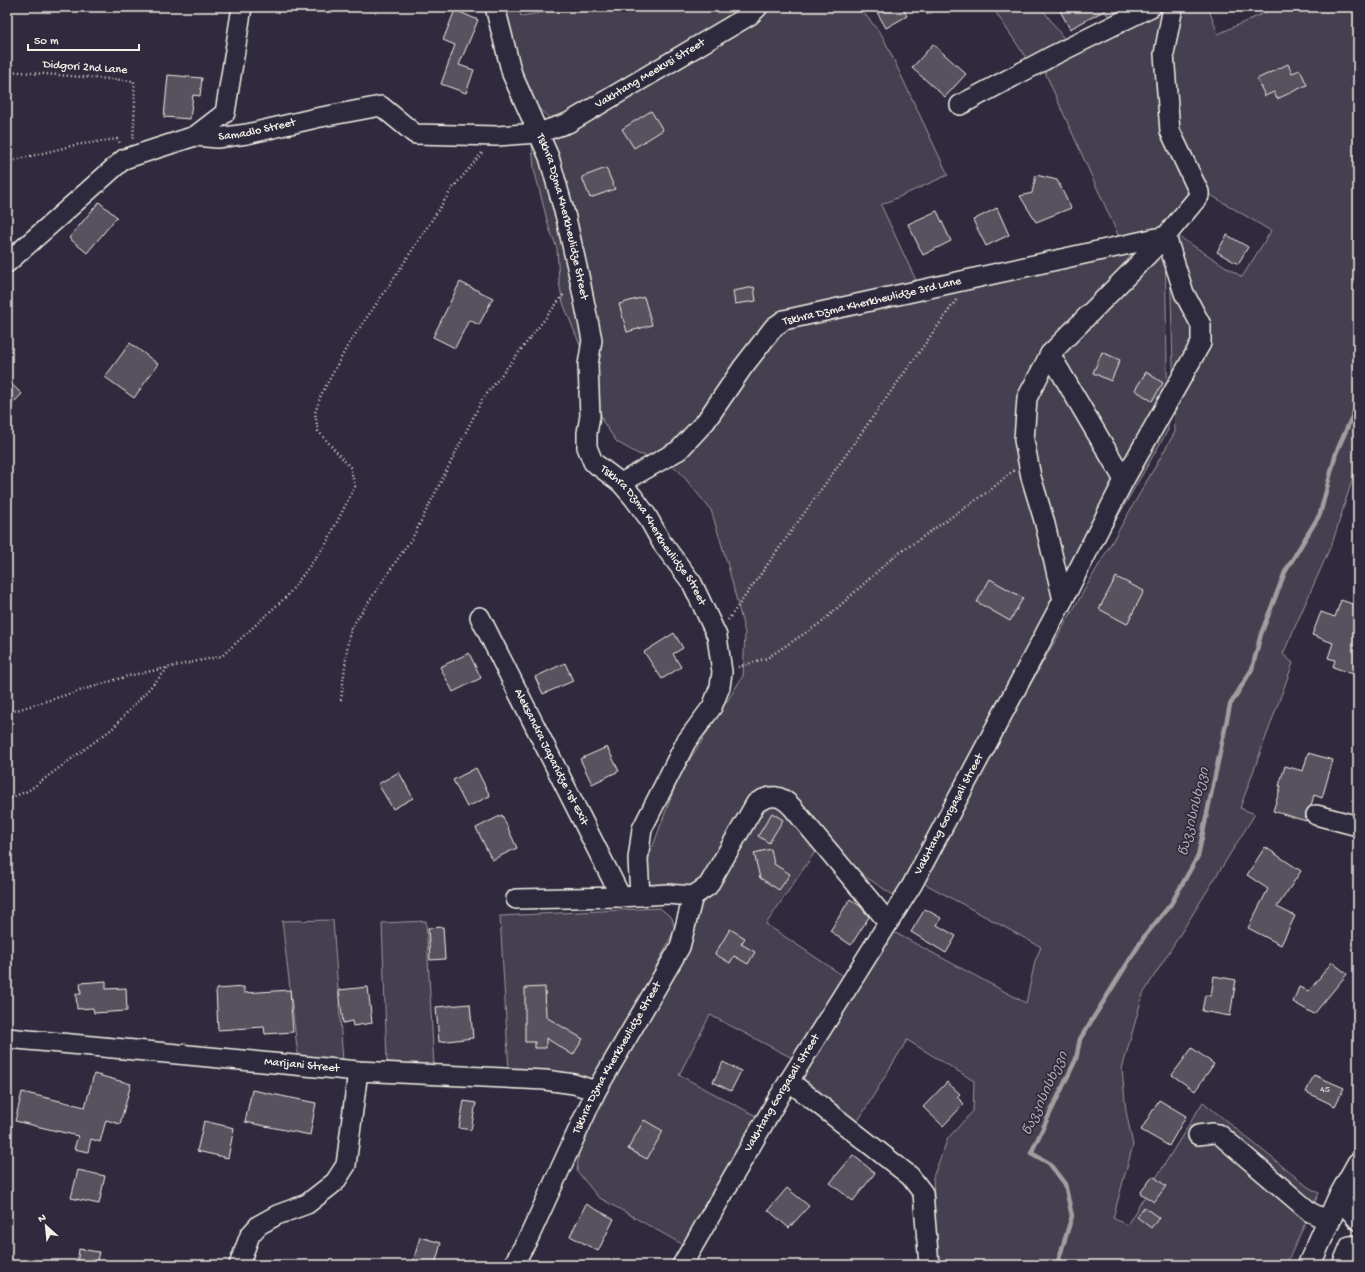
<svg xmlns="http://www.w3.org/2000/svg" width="1365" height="1272" viewBox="0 0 1365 1272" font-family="'Gochi Hand','Noto Sans Georgian',sans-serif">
  <rect width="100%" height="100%" fill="#2f2a3d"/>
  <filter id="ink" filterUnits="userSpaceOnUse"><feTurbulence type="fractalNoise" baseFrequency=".025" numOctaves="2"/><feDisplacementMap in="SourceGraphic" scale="8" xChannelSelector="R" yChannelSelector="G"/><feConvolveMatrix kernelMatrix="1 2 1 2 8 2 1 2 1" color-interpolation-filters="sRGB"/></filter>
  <g filter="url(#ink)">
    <g fill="#454050" stroke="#9c989c">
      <polygon points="501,7 518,7 521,16 575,7 746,7 553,122 528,98"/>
      <polygon points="771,7 859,7 882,35 948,175 881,205 919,287 781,317 705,416 656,458 638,454 617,442 603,422 588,365 563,303 559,282 557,248 549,228 534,169 532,144 572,131 747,28"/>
      <polygon points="922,7 940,7 927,15"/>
      <polygon points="992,7 1041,7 1067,43 1029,62"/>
      <polygon points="1103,7 1139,7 1110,20"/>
      <polygon points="1162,7 1169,7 1160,51 1194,194 1164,231 1119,237 1043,68"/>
      <polygon points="1177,7 1208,7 1218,34 1277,7 1358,7 1358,461 1333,541 1283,654 1293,663 1240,808 1255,814 1143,994 1122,1069 1126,1111 1133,1145 1113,1218 1127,1225 1203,1102 1308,1187 1319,1193 1286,1265 931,1265 937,1257 933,1177 948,1138 973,1111 974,1081 907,1040 855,1126 796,1080 890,930 1026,1003 1035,961 1041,947 918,880 1175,432 1170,263 1173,242 1178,236 1242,277 1271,231 1209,194 1176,130 1168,54"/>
      <polygon points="1165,239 1168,430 957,795 896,897 819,846 766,924 845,977 794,1059 710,1015 679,1075 760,1118 687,1247 598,1197 577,1171 579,1148 683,942 687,925 681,905 673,897 635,895 678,778 743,676 745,633 727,562 711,510 679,471 669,463 777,331"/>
      <polygon points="660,908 672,918 675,929 599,1080 509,1072 500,916"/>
      <polygon points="333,920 343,1061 298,1056 282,921"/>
      <polygon points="426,921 434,1066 387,1062 382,923"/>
    </g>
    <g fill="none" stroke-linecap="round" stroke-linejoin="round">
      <polyline stroke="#a19ea0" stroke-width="4.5" points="1057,1265 1072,1216 1065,1184 1049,1163 1031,1153 1076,1059 1080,1039 1144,937 1171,904 1198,856 1230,705 1252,669 1261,634 1285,572 1320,514 1336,453 1358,403"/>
    </g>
    <g fill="#56525f" stroke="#f4f1e8">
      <polygon points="874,7 902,7 907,16 886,28"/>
      <polygon points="1058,7 1111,7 1070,29"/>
      <polygon points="455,10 478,20 459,65 474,70 466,93 441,84 455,45 443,40"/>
      <polygon points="933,44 966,74 945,97 912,68"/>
      <polygon points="1288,64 1292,73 1300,70 1307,85 1277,99 1274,92 1265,96 1257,79"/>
      <polygon points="168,75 202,78 200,96 193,95 190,119 164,117"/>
      <polygon points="651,111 663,130 634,148 622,129"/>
      <polygon points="606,168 615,189 590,198 582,177"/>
      <polygon points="1036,175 1057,180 1071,208 1036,222 1020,196 1032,193"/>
      <polygon points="99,202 117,217 87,253 69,238"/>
      <polygon points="997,208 1009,235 986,246 973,220"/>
      <polygon points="937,211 951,241 923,255 908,224"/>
      <polygon points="1227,235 1248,247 1238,264 1217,252"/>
      <polygon points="460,282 493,298 479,325 469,320 455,348 433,337"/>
      <polygon points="754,287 756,301 735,304 733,291"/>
      <polygon points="644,297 652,325 627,332 619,304"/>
      <polygon points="130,343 158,364 134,398 105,377"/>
      <polygon points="1102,352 1120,360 1111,381 1093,373"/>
      <polygon points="1146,372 1163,383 1152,401 1135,390"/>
      <polygon points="7,380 22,394 7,409"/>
      <polygon points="1116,577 1144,591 1127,624 1099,609"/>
      <polygon points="990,579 1023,598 1010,621 977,602"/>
      <polygon points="1341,600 1358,606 1358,661 1353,674 1333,667 1335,660 1328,658 1333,643 1312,635 1321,612 1335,617"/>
      <polygon points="674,633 683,648 673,654 681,667 662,679 644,652"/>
      <polygon points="469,653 481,678 453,692 440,667"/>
      <polygon points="565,663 573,681 543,694 535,677"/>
      <polygon points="607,747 619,771 592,784 580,759"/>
      <polygon points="1308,753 1333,760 1322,798 1314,795 1311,806 1306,812 1306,821 1273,811 1281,786 1279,786 1285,766 1303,771"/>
      <polygon points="476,768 490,796 467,807 453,780"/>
      <polygon points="399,772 413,798 393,809 378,784"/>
      <polygon points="772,813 783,820 769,843 758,836"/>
      <polygon points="502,815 517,848 492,860 476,828"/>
      <polygon points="1265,847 1301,871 1277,907 1295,916 1281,945 1248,928 1268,889 1247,875"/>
      <polygon points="771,849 774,864 790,874 779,890 760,878 754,853"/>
      <polygon points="850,899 860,906 869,917 851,945 830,931"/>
      <polygon points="925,909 941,918 937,925 956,936 946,953 911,932"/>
      <polygon points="443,927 445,959 430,960 428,928"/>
      <polygon points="730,929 745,938 741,944 755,952 748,964 734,956 730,963 715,954"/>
      <polygon points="1332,962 1347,974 1314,1014 1293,1002 1299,987 1309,991"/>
      <polygon points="1214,976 1236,980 1230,1016 1202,1011 1205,995 1211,996"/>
      <polygon points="106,981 106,989 126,988 127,1011 94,1013 93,1008 77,1009 76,994 81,994 80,983"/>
      <polygon points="244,987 244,993 290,990 293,1032 265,1034 264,1027 218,1030 216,989"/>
      <polygon points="368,987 372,1023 353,1026 352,1021 343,1023 339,990"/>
      <polygon points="545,987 546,1017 583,1039 573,1055 546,1038 546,1048 535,1048 535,1042 525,1042 525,988"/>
      <polygon points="470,1004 473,1038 439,1042 436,1007"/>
      <polygon points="1192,1048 1214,1064 1195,1091 1172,1075"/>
      <polygon points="723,1062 741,1071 731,1091 713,1082"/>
      <polygon points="94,1074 131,1084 120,1124 106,1120 100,1142 91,1139 88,1152 74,1149 78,1136 15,1121 22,1092 85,1107"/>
      <polygon points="1314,1075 1344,1088 1335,1106 1306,1092"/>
      <polygon points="947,1082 960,1094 957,1097 964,1104 943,1126 923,1107"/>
      <polygon points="252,1090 316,1103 310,1135 245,1122"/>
      <polygon points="1159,1100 1186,1116 1169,1146 1141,1130"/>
      <polygon points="464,1101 476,1103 471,1130 459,1128"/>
      <polygon points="644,1120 663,1131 647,1159 628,1149"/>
      <polygon points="204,1121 234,1128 228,1158 197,1151"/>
      <polygon points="853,1155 875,1173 853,1201 830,1183"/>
      <polygon points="78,1170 105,1176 99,1204 71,1198"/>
      <polygon points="1153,1176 1166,1186 1154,1202 1140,1193"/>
      <polygon points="787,1188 809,1206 789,1228 768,1210"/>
      <polygon points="586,1204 614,1219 598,1251 570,1236"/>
      <polygon points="1144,1207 1159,1218 1151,1228 1137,1217"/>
      <polygon points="420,1237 441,1243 435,1265 423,1265 413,1262"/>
      <polygon points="79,1249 99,1252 96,1265 77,1265"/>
    </g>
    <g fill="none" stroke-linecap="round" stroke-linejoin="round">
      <defs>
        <g id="minor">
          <path id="s1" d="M495,7L512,74L549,157L566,218L579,276L592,340L588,365L590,416L587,433V447L593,462L621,483L633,497L647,516L662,543L692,583L717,636L722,672L720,687L712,707L686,742L642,829L638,859L640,896"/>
          <polyline points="960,105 1054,55 1151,7"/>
          <polyline points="195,136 225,113 242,7"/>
          <path id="s2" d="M7,263L124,159L195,136L217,138L247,134L316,118L381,106L415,134L497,136L538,133L568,123L750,15L758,7"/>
          <polyline points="1124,480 1201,343 1201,325 1184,293 1166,236"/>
          <polyline points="621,483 679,450 706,421 743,367 774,327 784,320 1166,236"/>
          <polyline points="1063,600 1044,520 1031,477 1024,440 1027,398 1050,354 1166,236 1199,196 1199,192 1170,131 1164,54 1173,7"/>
          <path id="s3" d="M480,617L621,897"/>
          <polyline points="1316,815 1358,826"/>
          <path d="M693,896L708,886L756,803C771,794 780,794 792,807L888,922"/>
          <path id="s4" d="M7,1038L358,1071L545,1080L574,1084L596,1091"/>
          <polyline points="789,1081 910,1176 923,1193 929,1265"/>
          <polyline points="1198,1135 1213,1133 1219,1134 1310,1212 1328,1221"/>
          <polyline points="1339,1198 1358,1220"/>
          <polyline points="239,1265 250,1235 259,1225 277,1215 307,1204 335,1182 346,1165 358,1071"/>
          <path id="s5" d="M513,1265L529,1237L596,1091L680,947L693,896L667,894L621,897L516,899"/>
          <path id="s6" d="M682,1265L779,1097L912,885L1063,600L1124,480L1050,354"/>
          <polyline points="1342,1265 1350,1246 1358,1245"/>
        </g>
        <polyline id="major" points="1309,1265 1339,1198 1358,1164"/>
      </defs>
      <use href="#minor" stroke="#f4f1e8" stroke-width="22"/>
      <use href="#major" stroke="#f4f1e8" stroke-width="25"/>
      <g stroke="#f4f1e8" stroke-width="2.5" stroke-dasharray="1 3" stroke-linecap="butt">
        <polyline points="7,71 134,81 135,104 133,140"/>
        <polyline points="7,162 75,145 117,139 120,143"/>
        <polyline points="728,620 957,299"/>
        <polyline points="738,667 767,658 822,622 892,558 989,491 1014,470"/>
        <polyline points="341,700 348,641 351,628 414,535 482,400 565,293"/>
        <polyline points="7,713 128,676 222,656 288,595 326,544 355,486 350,467 318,431 315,413 321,395 348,345 392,281 452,189 482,153"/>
        <polyline points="7,799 28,791 112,729 169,667"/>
      </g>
      <use href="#minor" stroke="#2f2a3d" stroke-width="19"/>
      <use href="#major" stroke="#2f2a3d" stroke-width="22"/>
    </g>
  </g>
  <g text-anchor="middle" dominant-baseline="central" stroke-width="3.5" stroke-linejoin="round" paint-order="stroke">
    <g font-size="10" fill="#ccc9c6">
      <text x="1325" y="1090">45</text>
    </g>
    <g font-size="12" fill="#f4f1e8" stroke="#2f2a3d">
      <text transform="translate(85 68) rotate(4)">Didgori 2nd Lane</text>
      <text stroke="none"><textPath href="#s2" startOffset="715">Vakhtang Meekvsi Street</textPath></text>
      <text stroke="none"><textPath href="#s2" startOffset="294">Samadlo Street</textPath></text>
      <text stroke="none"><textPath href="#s1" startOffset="221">Tskhra Dzma Kherkheulidze Street</textPath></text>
      <text transform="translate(872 302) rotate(-13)">Tskhra Dzma Kherkheulidze 3rd Lane</text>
      <text stroke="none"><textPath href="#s1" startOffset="568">Tskhra Dzma Kherkheulidze Street</textPath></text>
      <text stroke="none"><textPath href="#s3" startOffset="157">Aleksandra Japaridze 1st Exit</textPath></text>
      <text stroke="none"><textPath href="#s6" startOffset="524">Vakhtang Gorgasali Street</textPath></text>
      <text stroke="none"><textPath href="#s5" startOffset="232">Tskhra Dzma Kherkheulidze Street</textPath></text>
      <text stroke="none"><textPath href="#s4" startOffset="296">Marijani Street</textPath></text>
      <text stroke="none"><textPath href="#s6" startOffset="199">Vakhtang Gorgasali Street</textPath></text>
    </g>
    <g font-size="13" font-style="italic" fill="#b6b2b2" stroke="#2f2a3d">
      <text transform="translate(1195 812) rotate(-76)">წავკისისხევი</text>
      <text transform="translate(1046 1094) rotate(-65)">წავკისისხევი</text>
    </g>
  </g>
  <rect width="1365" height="1272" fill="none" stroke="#2f2a3d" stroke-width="24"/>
  <rect x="12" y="12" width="1341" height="1248" fill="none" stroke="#f4f1e8" stroke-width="1.5" filter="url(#ink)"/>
  <g transform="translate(46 1226) rotate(333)" stroke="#2f2a3d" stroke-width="3" paint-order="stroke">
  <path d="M0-3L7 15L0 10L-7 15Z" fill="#f4f1e8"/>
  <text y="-6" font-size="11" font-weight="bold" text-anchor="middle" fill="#f4f1e8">N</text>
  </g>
  <path d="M28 44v6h111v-6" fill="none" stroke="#f4f1e8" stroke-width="2"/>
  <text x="34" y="44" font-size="12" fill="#f4f1e8" stroke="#2f2a3d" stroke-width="3" paint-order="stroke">50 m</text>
</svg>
